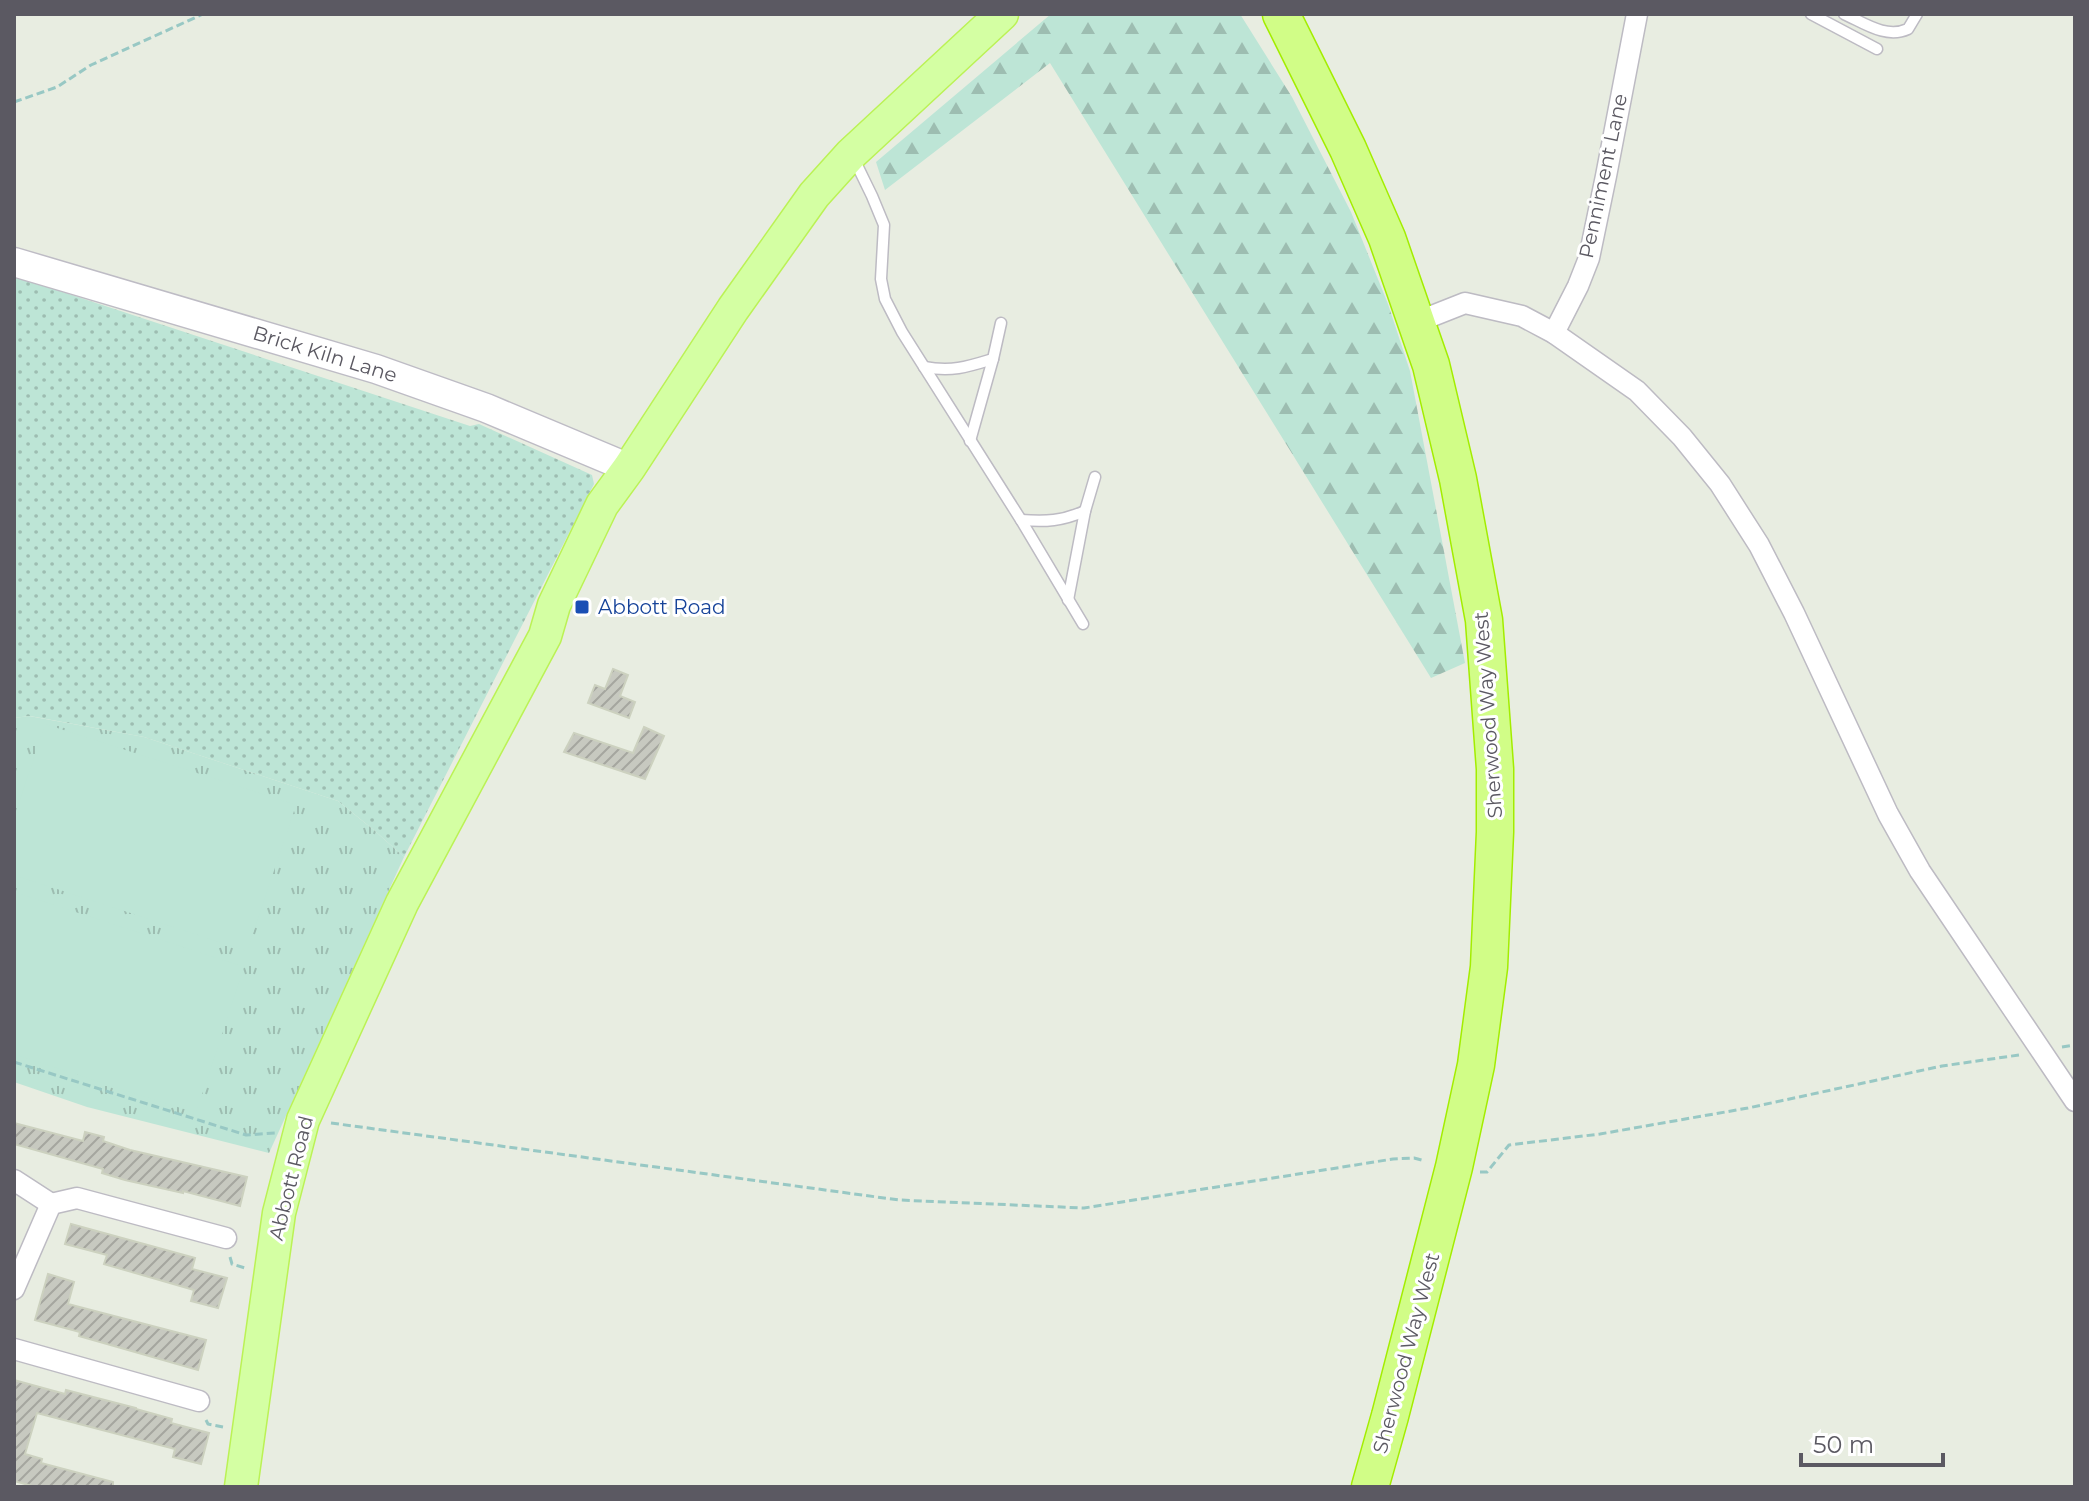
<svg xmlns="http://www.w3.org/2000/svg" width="2089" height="1501" viewBox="0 0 2089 1501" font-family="Montserrat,sans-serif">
  <defs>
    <pattern id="grass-dots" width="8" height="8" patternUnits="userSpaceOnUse" patternTransform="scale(2)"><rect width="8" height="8" fill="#bde5d6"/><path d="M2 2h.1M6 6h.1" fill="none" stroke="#9dbdb1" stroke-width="1.8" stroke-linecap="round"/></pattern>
    <pattern id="forest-firs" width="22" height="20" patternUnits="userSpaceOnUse" patternTransform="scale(2)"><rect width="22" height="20" fill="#bde5d6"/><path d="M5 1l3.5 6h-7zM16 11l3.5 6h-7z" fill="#9dbdb1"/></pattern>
    <pattern id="park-tufts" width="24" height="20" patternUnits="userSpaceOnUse" patternTransform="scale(2)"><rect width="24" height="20" fill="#bde5d6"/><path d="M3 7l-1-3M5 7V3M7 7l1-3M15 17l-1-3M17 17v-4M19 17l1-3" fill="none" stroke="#9dbdb1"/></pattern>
    <pattern id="building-hatch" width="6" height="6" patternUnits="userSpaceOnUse" patternTransform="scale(2)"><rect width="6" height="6" fill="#c7c9c0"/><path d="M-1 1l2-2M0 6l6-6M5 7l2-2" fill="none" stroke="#a5a69f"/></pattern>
  </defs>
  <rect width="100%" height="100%" fill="#e8ede1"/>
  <polygon fill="url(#grass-dots)" points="14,276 470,426 479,424 592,475 594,484 404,857 375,831 338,801 144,737 30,716 14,718"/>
  <polygon fill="url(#forest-firs)" points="1051,14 1240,14 1292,97 1351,212 1388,304 1410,371 1465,663 1431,678 1050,63 885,190 876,162"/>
  <polygon fill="url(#park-tufts)" points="29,716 144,737 338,801 375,831 404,857 269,1153 87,1107 14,1082 14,718"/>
  <g fill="#bde5d6">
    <polygon points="45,724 296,805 247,951 14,875 14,818"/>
    <polygon points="14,892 244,967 196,1113 14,1054"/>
  </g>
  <g fill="url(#building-hatch)" stroke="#ccd1bf" stroke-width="2">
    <polygon points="613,669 628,675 620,696 635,702 629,718 588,703 595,685 605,689"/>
    <polygon points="644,727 664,736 645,779 564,752 574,733 633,753"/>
    <polygon points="14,1123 83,1141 85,1132 104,1137 103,1141 130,1150 247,1177 240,1206 183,1191 183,1193 125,1180 102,1173 103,1169 14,1144"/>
    <polygon points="71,1224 195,1258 192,1269 227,1278 218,1308 191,1301 194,1290 104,1264 107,1255 65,1244"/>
    <polygon points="48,1274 74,1282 68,1304 206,1340 198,1370 79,1336 80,1332 35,1320"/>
    <polygon points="14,1380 65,1394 66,1390 136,1408 136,1409 172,1419 171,1423 209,1433 201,1464 173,1457 175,1449 37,1413 25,1454 42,1459 41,1463 113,1482 113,1487 36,1487 14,1481"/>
  </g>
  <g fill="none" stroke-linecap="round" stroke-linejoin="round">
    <defs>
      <g id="lane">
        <polyline points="1811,14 1877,49"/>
        <path d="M1844,14C1864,23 1886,39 1908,29L1917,14"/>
        <polyline points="854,159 872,196 884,225 881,279 885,299 902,332 1021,520 1083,624"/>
        <path d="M924,367C952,372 967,367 993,359"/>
        <polyline points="970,441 993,359 1001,323"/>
        <path d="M1021,520C1046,522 1062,521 1085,511"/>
        <polyline points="1068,600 1085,511 1095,477"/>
      </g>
      <g id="street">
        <polyline points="1417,322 1465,303 1522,316 1554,333 1637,391 1682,437 1720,484 1759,545 1794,613 1888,814 1920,871 2075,1101"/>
        <polyline points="1554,333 1578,286 1589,258 1606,176 1637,14"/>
        <polyline points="14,1180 51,1204"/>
        <polyline points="51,1204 77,1198 226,1238"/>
        <polyline points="14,1289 51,1204"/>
        <polyline points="14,1349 199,1401"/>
      </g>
      <polyline id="secondary" points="14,262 376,369 486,408 629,468"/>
      <polyline id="primary" points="241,1487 279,1213 303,1120 402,903 545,636 554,605 602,505 629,468 733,309 814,195 851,154 1002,14"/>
      <polyline id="highway" points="1281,14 1348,149 1387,238 1431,365 1458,479 1484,620 1495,769 1495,832 1489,967 1476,1065 1454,1167 1390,1416 1370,1487"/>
    </defs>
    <use href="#lane" stroke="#bdbbc3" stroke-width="13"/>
    <use href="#street" stroke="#bdbbc3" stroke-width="23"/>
    <use href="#secondary" stroke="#bebcc5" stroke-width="31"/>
    <use href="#primary" stroke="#bbf255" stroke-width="35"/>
    <use href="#highway" stroke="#a3ed00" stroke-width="39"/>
    <g stroke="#98c8c4" stroke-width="3" stroke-dasharray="8 4" stroke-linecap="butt">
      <polyline points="14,102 57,87 91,65 203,14"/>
      <polyline points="2062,1047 2075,1045"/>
      <polyline points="14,1062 246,1135 275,1133"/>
      <polyline points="331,1123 899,1200 1084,1208 1393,1159 1414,1158 1425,1161"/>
      <polyline points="1480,1172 1487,1172 1509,1145 1600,1134 1748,1108 1942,1066 2019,1055"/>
      <polyline points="230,1257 232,1264 245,1268"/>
      <polyline points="206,1420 208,1424 223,1427"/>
    </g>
    <use href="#lane" stroke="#fff" stroke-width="10"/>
    <use href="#street" stroke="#fff" stroke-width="20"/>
    <use href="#secondary" stroke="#fff" stroke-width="28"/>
    <use href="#primary" stroke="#d4ffa3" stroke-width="32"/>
    <use href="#highway" stroke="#d1fd87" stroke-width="36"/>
  </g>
  <rect fill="#1a4fb4" stroke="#fff" stroke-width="3" x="574" y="599" width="16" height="16" rx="4"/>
  <g text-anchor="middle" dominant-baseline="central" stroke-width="6" stroke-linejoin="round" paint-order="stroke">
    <g font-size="20" fill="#5b5962" stroke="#fff">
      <text transform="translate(1603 176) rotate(-78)">Penniment Lane</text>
      <text transform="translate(325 354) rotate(17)">Brick Kiln Lane</text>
      <text transform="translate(1488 715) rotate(-94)">Sherwood Way West</text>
      <text transform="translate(291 1178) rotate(-76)">Abbott Road</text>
      <text transform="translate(1406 1353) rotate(-75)">Sherwood Way West</text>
    </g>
    <g font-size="20" fill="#164399" stroke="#fff" text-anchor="start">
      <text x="598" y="607">Abbott Road</text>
    </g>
  </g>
  <rect width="2089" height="1501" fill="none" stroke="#5b5962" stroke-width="32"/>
  <path d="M1801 1453v12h142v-12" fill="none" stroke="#5b5962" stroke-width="4"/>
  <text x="1813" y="1453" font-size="24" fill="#5b5962" stroke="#ffffff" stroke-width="6" paint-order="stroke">50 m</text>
</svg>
